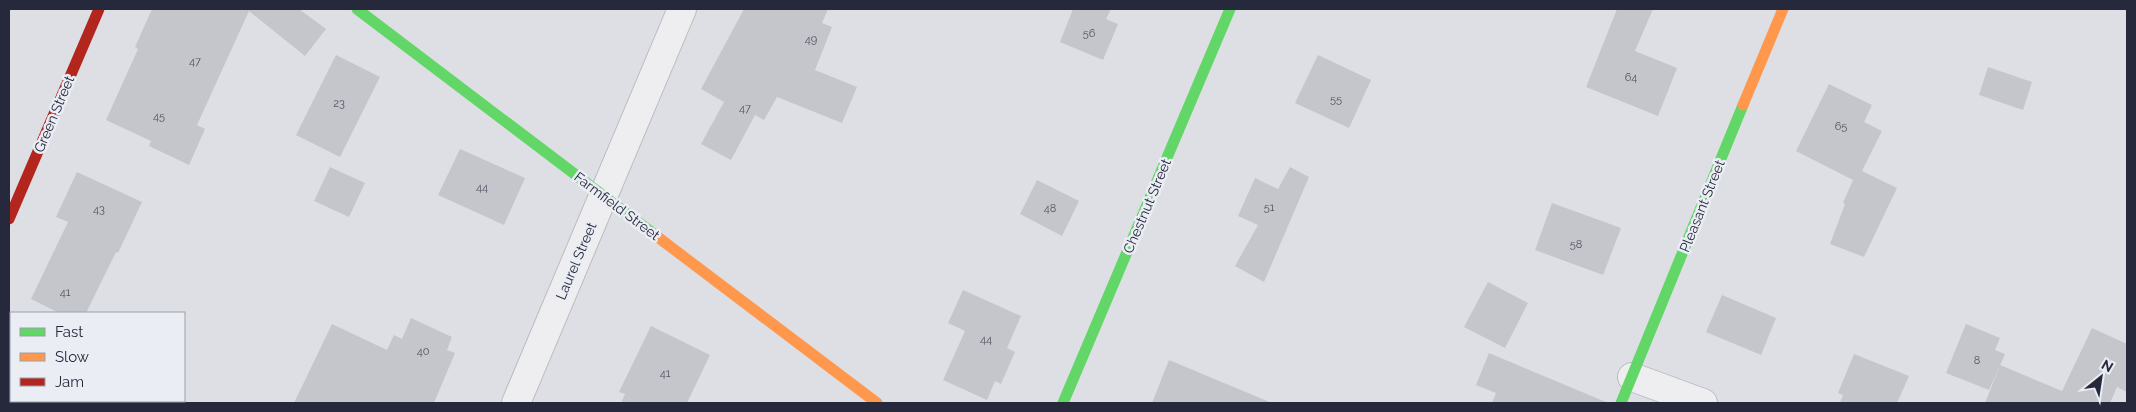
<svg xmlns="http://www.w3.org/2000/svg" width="2136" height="412" viewBox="0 0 2136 412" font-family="Raleway,sans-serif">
  <rect width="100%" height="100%" fill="#dedfe4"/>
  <g fill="#c5c6cc">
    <polygon points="152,9 299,9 326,29 305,56 249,11 197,125 205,129 189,165 149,146 151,141 106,120 138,49 135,47"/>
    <polygon points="744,9 828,9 822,23 832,27 815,70 857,87 842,123 777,97 764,120 755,115 731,160 701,144 724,102 701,89"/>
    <polygon points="1073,9 1111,9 1106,19 1118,24 1103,60 1060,42"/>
    <polygon points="1617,9 1653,9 1635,51 1677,68 1658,116 1586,87"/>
    <polygon points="336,55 380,77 340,157 296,135"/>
    <polygon points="1318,55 1371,80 1349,128 1295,103"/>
    <polygon points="1988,67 2032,82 2023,110 1979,95"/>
    <polygon points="1829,84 1872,105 1864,122 1882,131 1862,171 1897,188 1864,257 1830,244 1845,204 1843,203 1853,180 1796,151"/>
    <polygon points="460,149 525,178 504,225 438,195"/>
    <polygon points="330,167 365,183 349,217 314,201"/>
    <polygon points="1290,167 1309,177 1264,282 1235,266 1258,225 1238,216 1255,178 1278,189"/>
    <polygon points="77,172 142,202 118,253 116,252 86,313 59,313 31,299 68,222 56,217"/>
    <polygon points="1037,180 1079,201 1062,236 1020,214"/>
    <polygon points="1552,203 1621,228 1603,275 1535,250"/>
    <polygon points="1488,282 1528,303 1505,348 1464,327"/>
    <polygon points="963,290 1021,316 1007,348 1015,352 1001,384 995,381 987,400 943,380 965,331 948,323"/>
    <polygon points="1722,295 1776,318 1761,355 1706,332"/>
    <polygon points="411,318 452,337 447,350 455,353 434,403 294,403 332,324 387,350 394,335 402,339"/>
    <polygon points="1966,324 2000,338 1995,350 2005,354 1989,390 1946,373"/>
    <polygon points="651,326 710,355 687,403 621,403 625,394 619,392"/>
    <polygon points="2092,328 2127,344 2127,392 2117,387 2110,403 1985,403 2000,365 2062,391"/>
    <polygon points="1489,353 1606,402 1606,403 1492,403 1496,393 1476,385"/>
    <polygon points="1854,354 1909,376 1897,403 1840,403 1843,395 1838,393"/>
    <polygon points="1169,360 1272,403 1152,403"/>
  </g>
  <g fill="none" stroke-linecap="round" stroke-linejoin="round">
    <defs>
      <g id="street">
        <polyline points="1632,377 1703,403"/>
        <polyline points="516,403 682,9"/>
      </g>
    </defs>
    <use href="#street" stroke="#bbbcc0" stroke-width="30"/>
    <use href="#street" stroke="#eeeef0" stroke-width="28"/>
    <g stroke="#63d668" stroke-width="11">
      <polyline points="357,9 655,235"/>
      <polyline points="1063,403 1230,9"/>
      <polyline points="1621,403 1743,105"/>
    </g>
    <g stroke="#ff974d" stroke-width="11">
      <polyline points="1743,105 1783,9"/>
      <polyline points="655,235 877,403"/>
    </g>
    <polyline stroke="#b3261e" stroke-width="11" points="9,219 99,9"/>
  </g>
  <g text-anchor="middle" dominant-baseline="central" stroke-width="5" stroke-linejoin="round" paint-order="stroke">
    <g font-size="11" fill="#505262">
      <text x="1089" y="33">56</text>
      <text x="811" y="39">49</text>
      <text x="195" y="61">47</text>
      <text x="1631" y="77">64</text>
      <text x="1336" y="99">55</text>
      <text x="339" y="103">23</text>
      <text x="745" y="108">47</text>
      <text x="159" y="116">45</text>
      <text x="1841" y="126">65</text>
      <text x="482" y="187">44</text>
      <text x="1269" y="207">51</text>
      <text x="1050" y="208">48</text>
      <text x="99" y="209">43</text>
      <text x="1576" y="244">58</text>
      <text x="65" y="292">41</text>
      <text x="986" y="339">44</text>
      <text x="423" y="351">40</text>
      <text x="1977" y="360">8</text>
      <text x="665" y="373">41</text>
    </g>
    <g font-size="14" fill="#26293c" stroke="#ebedf4">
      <text transform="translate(54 114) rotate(-67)">Green Street</text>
      <text transform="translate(617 206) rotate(37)">Farmfield Street</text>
      <text transform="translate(1147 206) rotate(-67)">Chestnut Street</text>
      <text transform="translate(1702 206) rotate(-68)">Pleasant Street</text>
      <text transform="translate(576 261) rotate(-67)">Laurel Street</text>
    </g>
  </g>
  <rect width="2136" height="412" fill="none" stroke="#26293c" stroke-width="20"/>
  <rect x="10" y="312" width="175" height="90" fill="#ebedf4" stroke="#9c9faa"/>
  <rect x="20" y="328" width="25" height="8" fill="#63d668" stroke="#9c9faa"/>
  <text x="55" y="337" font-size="15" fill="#26293c">Fast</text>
  <rect x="20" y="353" width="25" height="8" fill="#ff974d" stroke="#9c9faa"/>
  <text x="55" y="362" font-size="15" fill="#26293c">Slow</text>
  <rect x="20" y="378" width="25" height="8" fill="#b3261e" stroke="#9c9faa"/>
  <text x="55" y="387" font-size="15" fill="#26293c">Jam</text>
  <g transform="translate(2101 377) rotate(30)" stroke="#ebedf4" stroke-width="4" paint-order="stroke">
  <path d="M0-4L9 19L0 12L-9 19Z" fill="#26293c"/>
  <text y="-8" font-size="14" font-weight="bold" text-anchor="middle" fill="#26293c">N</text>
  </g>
</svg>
